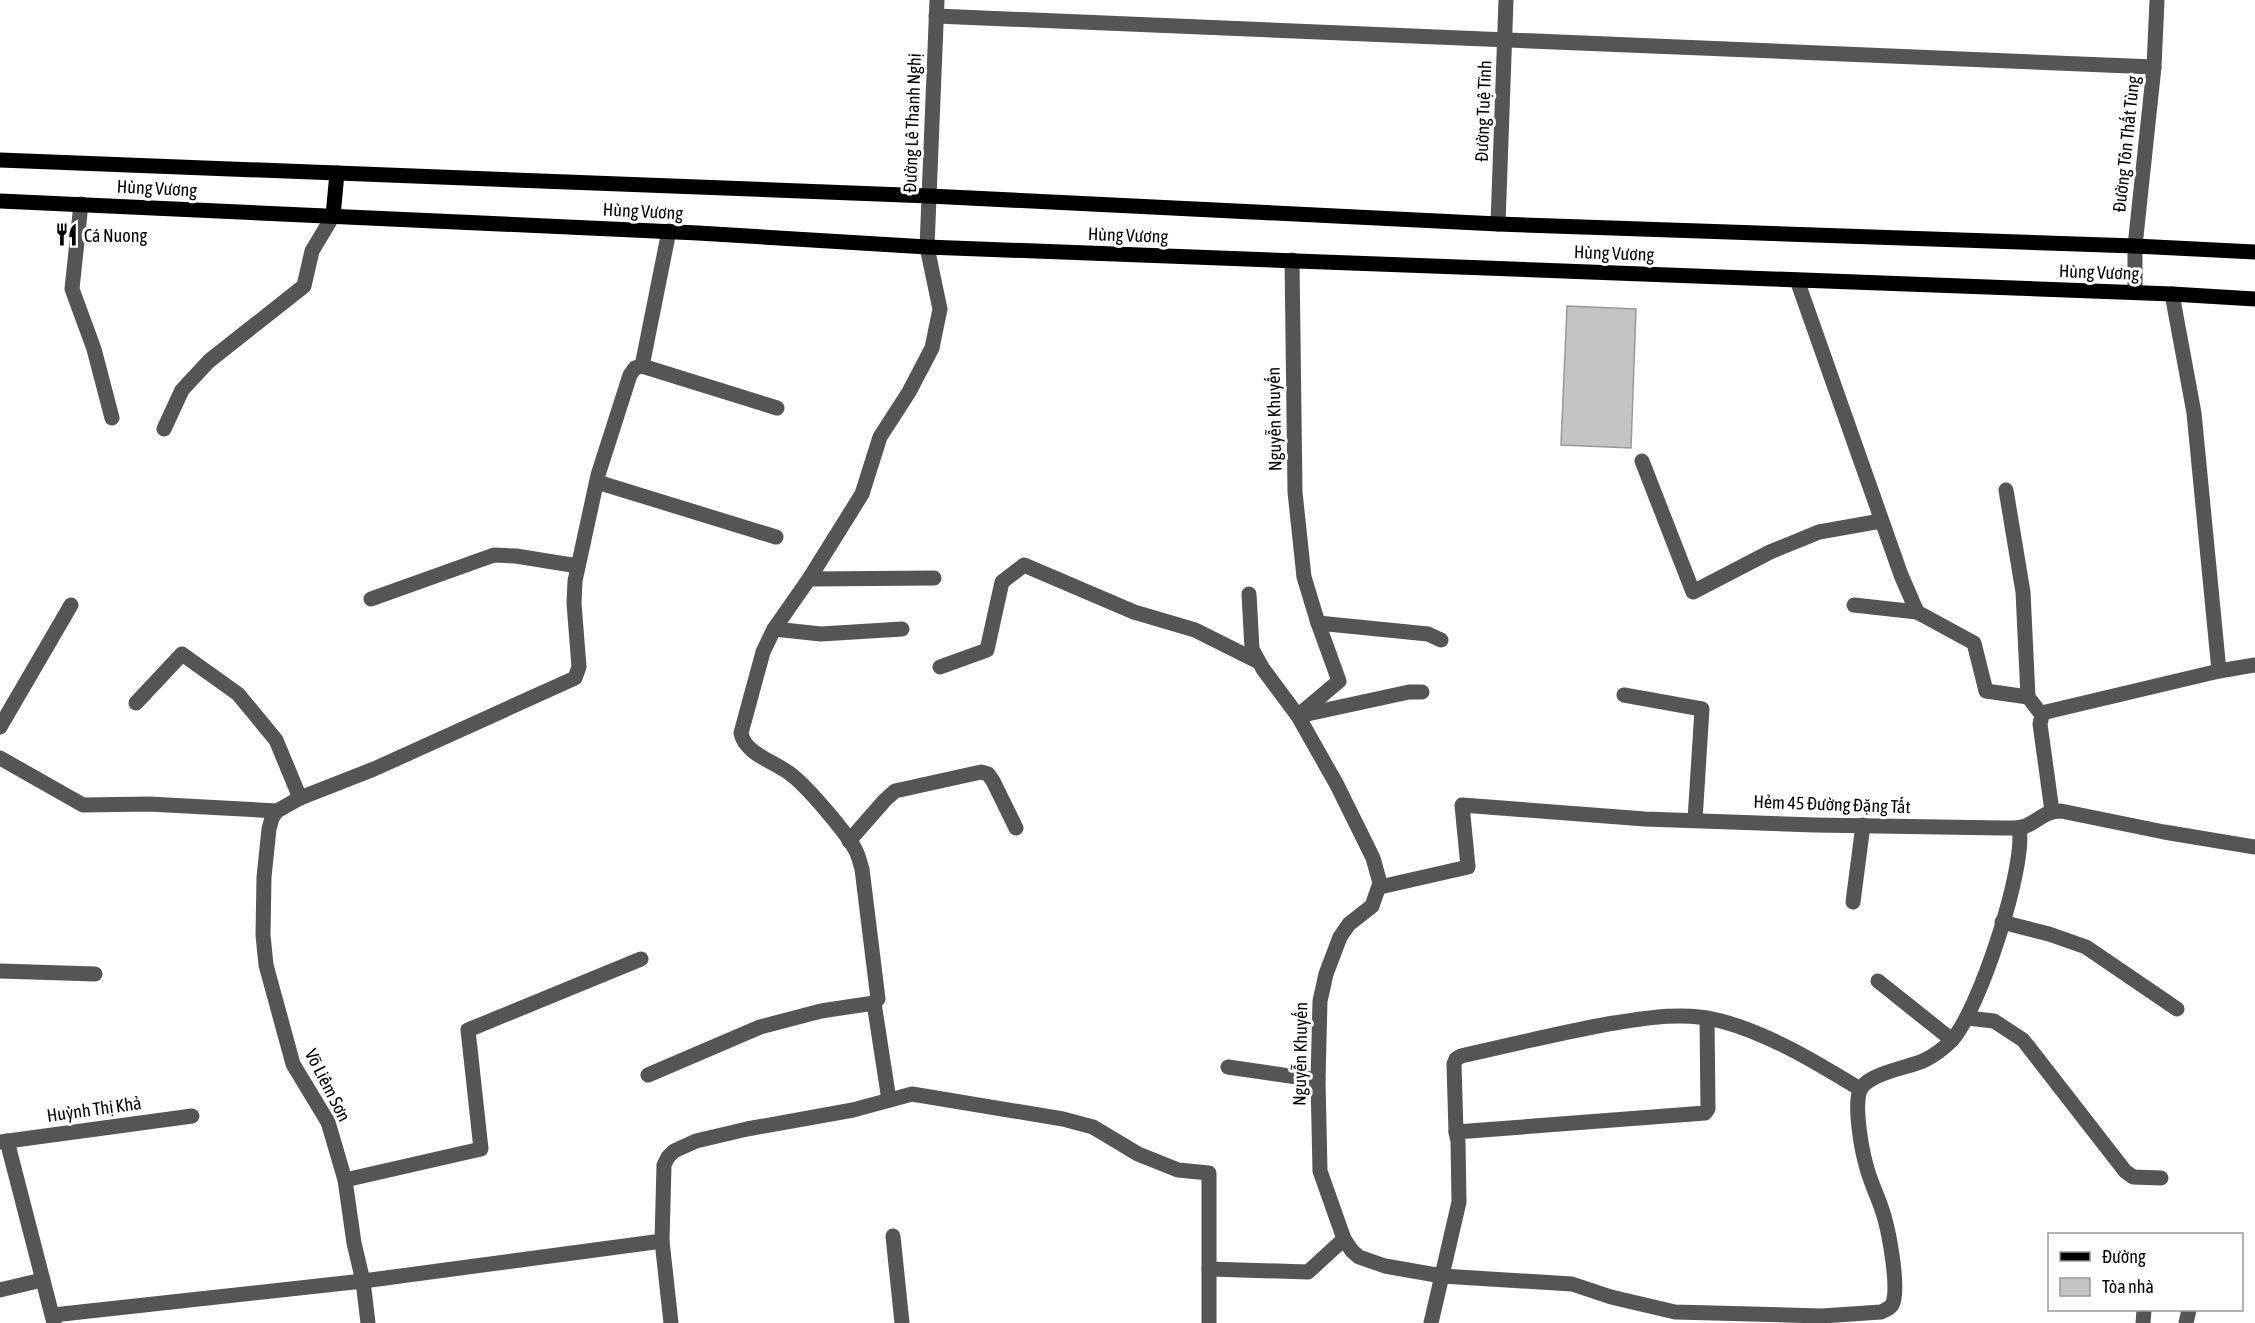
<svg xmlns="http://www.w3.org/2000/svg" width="2255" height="1323" viewBox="0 0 2255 1323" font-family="'Asap Condensed',sans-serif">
  <rect width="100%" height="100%" fill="#fff"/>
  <polygon fill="#c4c4c4" stroke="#999" stroke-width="1.5" points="1567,306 1636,309 1631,448 1561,445"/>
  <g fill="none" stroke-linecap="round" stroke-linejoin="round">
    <g stroke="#555" stroke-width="15">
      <polyline points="936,16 2154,67"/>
      <polyline points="81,204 72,289 94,349 112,418"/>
      <polyline points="1498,224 1506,0"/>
      <polyline points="1292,260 1295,492 1304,577 1318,623 1428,634 1441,640"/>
      <polyline points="1797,280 1901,575 1917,612"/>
      <polyline points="2135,292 2135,246 2154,67 2157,0"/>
      <polyline points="2172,294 2194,413 2219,671"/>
      <polyline points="642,366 669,231"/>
      <polyline points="164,429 182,390 209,361 304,286 312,251 333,216"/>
      <polyline points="1642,461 1693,592 1770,552 1819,532 1881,521"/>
      <polyline points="597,482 776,537"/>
      <polyline points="2006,490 2023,592 2028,697"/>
      <polyline points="809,579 934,578"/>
      <path d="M1249,594L1252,649L1263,669L1298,716L1337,785L1373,858L1380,883L1372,906L1349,924L1340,937L1326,974L1320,1001L1318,1080L1320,1171L1344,1239L1352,1251L1359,1257L1385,1266L1442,1276L1572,1284L1611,1297L1675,1312L1822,1316L1881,1312C1885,1310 1889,1309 1892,1305C1900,1290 1889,1233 1884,1216C1879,1198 1870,1182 1866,1165C1861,1147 1855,1110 1859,1093C1864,1073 1909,1068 1925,1060C1935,1055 1944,1048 1951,1041C1978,1014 2027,865 2019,828"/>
      <polyline points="371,599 494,555 516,556 578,566"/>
      <polyline points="1854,605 1917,612 1974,643 1986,691 2028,697 2042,715"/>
      <polyline points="774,629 821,634 902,629"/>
      <polyline points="940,667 987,650 1002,582 1024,565 1134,612 1195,630 1257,661"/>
      <polyline points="1624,695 1702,709 1695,820"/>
      <polyline points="136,703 182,654 238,694 276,740 300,798"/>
      <polyline points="1300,714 1339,681 1318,623"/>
      <polyline points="1298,716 1409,692 1422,692"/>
      <polyline points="0,727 71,605"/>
      <polyline points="0,758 83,805 149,804 277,811"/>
      <polyline points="2052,811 2040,724 2042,715 2046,712 2219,671 2255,665"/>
      <polyline points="849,841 885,800 895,791 981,772 988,774 993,781 1016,828"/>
      <path d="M1380,887L1468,867L1462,805L1645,819L1815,825L2002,828C2011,828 2020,829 2028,825C2040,819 2046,811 2061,811L2164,832L2255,847"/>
      <polyline points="1853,902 1863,825"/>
      <polyline points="2002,922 2049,934 2086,947 2177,1009"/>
      <polyline points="0,971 95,974"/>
      <polyline points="1878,981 1952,1040"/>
      <polyline points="874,1003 889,1100"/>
      <polyline points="1967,1018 1994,1021 2023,1040 2125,1171 2133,1177 2161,1178"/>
      <polyline points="1228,1067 1318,1080"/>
      <path d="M648,1075L760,1027L821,1011L874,1003L878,999L862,869C860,863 859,857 856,851C847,833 809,789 793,776C777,762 745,755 741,733L763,652L774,629L809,579L862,494L880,437L909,392L932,348L940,309L927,247L937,0"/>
      <path d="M1456,1132L1454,1064L1456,1059L1461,1056C1510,1045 1559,1033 1608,1024C1646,1018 1684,1011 1721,1021C1770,1034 1817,1063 1860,1089"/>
      <polyline points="7,1141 54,1323"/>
      <polyline points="0,1142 192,1116"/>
      <polyline points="345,1180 481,1149 468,1030 641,959"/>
      <polyline points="893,1236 902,1323"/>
      <polyline points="662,1241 671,1323"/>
      <polyline points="1209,1269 1308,1272 1344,1239"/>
      <polyline points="0,1290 42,1280"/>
      <polyline points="53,1315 363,1281 662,1241 664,1165 668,1157 674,1151 696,1141 747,1129 853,1110 912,1094 1063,1119 1093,1127 1138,1154 1178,1170 1209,1173 1209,1323"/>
      <polyline points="368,1323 363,1281 354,1243 345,1180 328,1122 293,1064 266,965 263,935 264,877 269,829 272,818 277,811 300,798 374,769 575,678 579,667 574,603 575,581 598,475 630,375 635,368 642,366 777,408"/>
      <polyline points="1431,1323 1459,1202 1458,1141 1456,1132 1705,1113 1708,1109 1707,1018"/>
      <polyline points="2143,1323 2144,1310"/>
      <polyline points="2186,1323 2189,1310"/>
    </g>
    <g stroke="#000" stroke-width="15">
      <polyline points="0,160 929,196 1498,224 2135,246 2255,252"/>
      <polyline points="0,201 698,233 927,247 2172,294 2255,299"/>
      <polyline points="333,216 337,173"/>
    </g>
  </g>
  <defs>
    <symbol id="restaurant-bare" viewBox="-9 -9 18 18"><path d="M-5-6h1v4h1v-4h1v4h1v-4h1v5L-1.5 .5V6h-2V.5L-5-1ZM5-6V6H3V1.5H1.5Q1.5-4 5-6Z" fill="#000" stroke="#fff" stroke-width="2.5" paint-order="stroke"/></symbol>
  </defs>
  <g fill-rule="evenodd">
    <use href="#restaurant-bare" x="50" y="218" width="33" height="33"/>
  </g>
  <g text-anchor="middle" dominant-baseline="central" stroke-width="6" stroke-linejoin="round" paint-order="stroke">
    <g font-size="18" fill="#000" stroke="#fff">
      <text transform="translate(1483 111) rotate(-88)">Đường Tuệ Tĩnh</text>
      <text transform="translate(912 123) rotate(-88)">Đường Lê Thanh Nghị</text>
      <text transform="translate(2126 144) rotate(-84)">Đường Tôn Thất Tùng</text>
      <text transform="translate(157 188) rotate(3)">Hùng Vương</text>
      <text transform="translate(643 211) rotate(3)">Hùng Vương</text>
      <text transform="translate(1128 235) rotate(2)">Hùng Vương</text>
      <text transform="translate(1614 253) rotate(2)">Hùng Vương</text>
      <text transform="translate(2099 272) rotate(2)">Hùng Vương</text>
      <text transform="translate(1274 419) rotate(-91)">Nguyễn Khuyến</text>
      <text transform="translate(1832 804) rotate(2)">Hẻm 45 Đường Đặng Tất</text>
      <text transform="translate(1300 1054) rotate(-89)">Nguyễn Khuyến</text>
      <text transform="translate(328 1085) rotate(63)">Võ Liêm Sơn</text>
      <text transform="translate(94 1109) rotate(-8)">Huỳnh Thị Khả</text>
    </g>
    <g font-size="18" fill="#000" stroke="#fff" text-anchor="start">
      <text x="84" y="235">Cá Nuong</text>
    </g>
  </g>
  <rect x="2048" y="1233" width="195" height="78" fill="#ffffff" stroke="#999999" stroke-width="1.5"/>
  <rect x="2060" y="1252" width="30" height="9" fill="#000000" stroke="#999999" stroke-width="1.5"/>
  <text x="2102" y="1263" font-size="18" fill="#000000">Đường</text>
  <rect x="2060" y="1278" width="30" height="18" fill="#c4c4c4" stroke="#999999" stroke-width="1.5"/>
  <text x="2102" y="1293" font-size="18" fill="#000000">Tòa nhà</text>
</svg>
